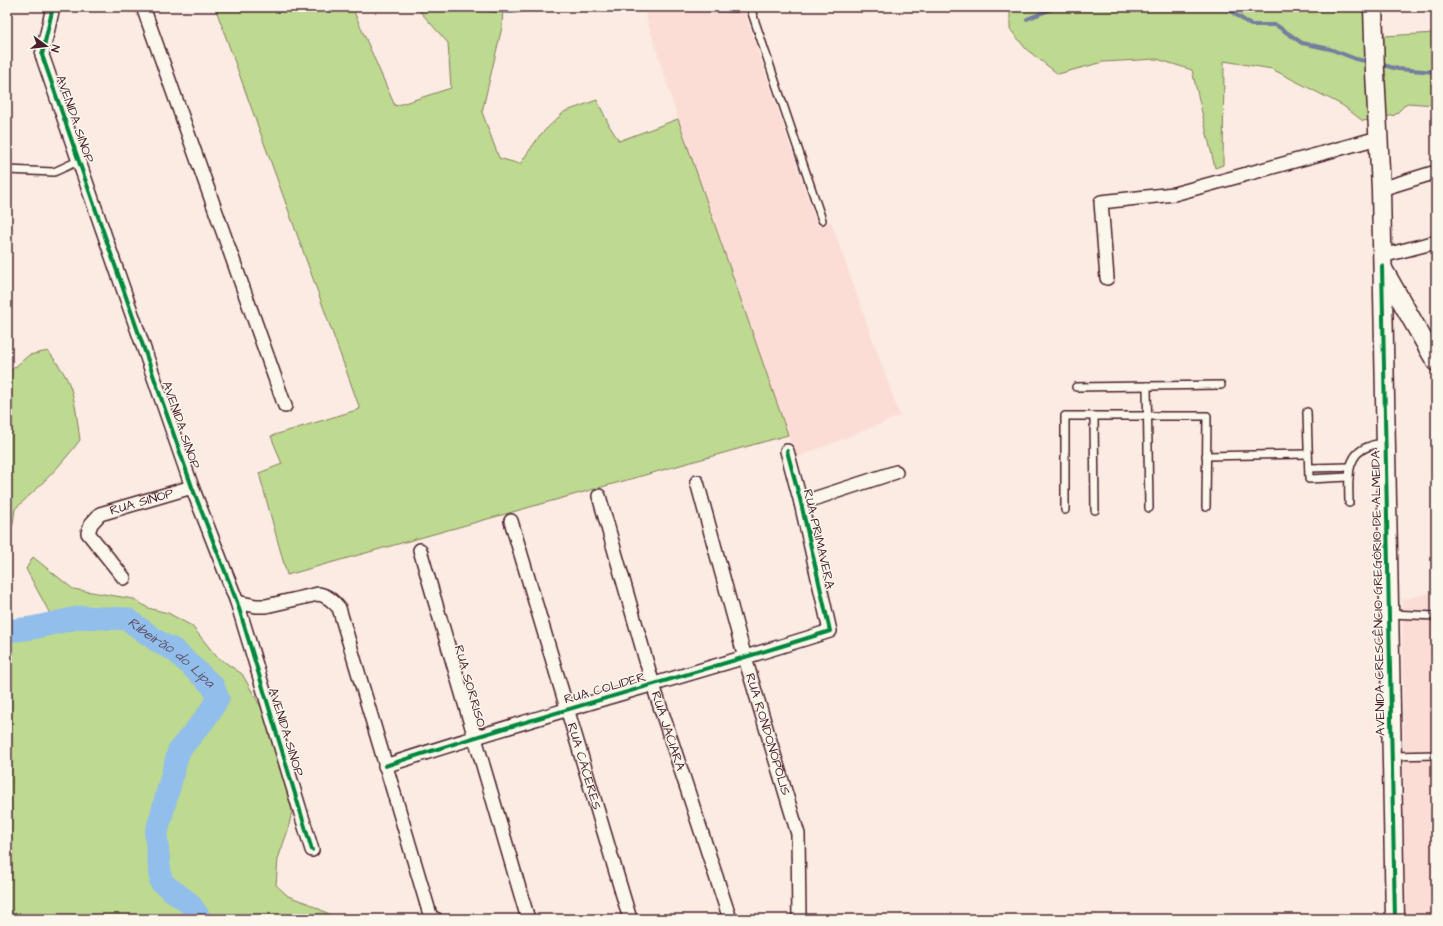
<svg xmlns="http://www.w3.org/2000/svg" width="1443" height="926" viewBox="0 0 1443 926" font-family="'Architects Daughter',sans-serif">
  <rect width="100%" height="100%" fill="#fbebe2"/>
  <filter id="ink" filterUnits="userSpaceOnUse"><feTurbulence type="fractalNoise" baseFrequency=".025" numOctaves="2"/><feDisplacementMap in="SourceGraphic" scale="8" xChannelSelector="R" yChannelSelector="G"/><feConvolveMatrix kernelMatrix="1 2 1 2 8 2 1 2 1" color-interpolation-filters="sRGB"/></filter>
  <g filter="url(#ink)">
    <g fill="#fbddd6">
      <polygon points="643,7 743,7 817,225 831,222 900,416 795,458 788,435 678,119"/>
      <polygon points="1436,591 1436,919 1405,919 1402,600"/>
    </g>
    <g fill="#bed990" stroke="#847c5e">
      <polygon points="215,7 352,7 395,106 451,88 448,43 416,7 503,7 502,27 482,112 499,158 520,164 540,135 564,112 597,100 610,127 619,141 678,119 788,435 287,575 259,473 282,464 271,436 360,409"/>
      <polygon points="1010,7 1383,7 1384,36 1436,33 1436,105 1407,103 1395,115 1363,121 1342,105 1272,69 1224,61 1223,165 1215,168 1192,70 1157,59 1103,62 1058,74 1026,49 1010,29"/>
      <path d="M48,351C55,360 62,369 67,379C76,398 77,421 80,440C60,467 39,487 15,509L13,524L7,537V374L29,355Z"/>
      <polygon points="33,557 73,589 134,599 148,608 168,613 192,626 216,656 242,674 269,721 289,791 292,811 288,830 278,859 276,885 288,896 307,903 339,919 7,919 7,631 54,623 48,610 26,569"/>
    </g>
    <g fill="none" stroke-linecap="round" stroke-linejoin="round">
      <g stroke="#757e9e" stroke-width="4">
        <polyline points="451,7 511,12 547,7"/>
        <polyline points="615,7 737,11"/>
        <polyline points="1221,7 1229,10 1251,25 1276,25 1302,43 1330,49 1356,59 1370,62"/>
        <polyline points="1027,19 1057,7"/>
        <polyline points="1379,64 1398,69 1436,72"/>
      </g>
      <path stroke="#91beeb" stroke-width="23" id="s1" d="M7,631L32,628L82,617L127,619L160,643L174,650L213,686L218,699L205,719L179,750L156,835L161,882L189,903L199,917L198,919"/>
      <defs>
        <g id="lane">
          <polyline points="750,7 822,220"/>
          <polyline points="7,170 54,172 78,161"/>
          <polyline points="1147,386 1149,508"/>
          <polyline points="1076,387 1221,385"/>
          <polyline points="1307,412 1309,479 1349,477"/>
          <polyline points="1094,416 1095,510"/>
          <polyline points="1206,456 1308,454"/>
          <polyline points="1309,468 1349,467"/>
          <path d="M1349,503C1349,482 1344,454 1370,446C1374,444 1380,444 1385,443"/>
          <polyline points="1065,510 1065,416 1207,416 1206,507"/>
          <polyline points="1390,614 1436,616"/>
          <polyline points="1392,756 1436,755"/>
        </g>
        <g id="street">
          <polyline points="53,7 42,55 192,487 237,602 312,850"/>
          <polyline points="143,7 285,406"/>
          <polyline points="1381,189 1436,172"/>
          <polyline points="1382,256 1436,242"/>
          <polyline points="1107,278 1101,202 1174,194 1378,138"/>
          <path id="s2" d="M697,482L745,658L798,834L799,919"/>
          <path id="s3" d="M599,496L653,685L730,919"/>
          <polyline points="801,503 896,472"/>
          <path id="s4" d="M511,521L630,919"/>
          <polyline points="420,550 528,919"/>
          <path id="s5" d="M124,578L88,533L91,524L100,514L192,487"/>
          <path d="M237,602L256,606H266L318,594C327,595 333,601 339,608L431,918L436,919"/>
          <path d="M385,766C532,717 682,678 830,631L801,503L787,451"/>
        </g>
        <g id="secondary">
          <polyline points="1373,7 1375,72 1381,189 1395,919"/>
          <polyline points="1383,269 1436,362"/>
        </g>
      </defs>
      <use href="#lane" stroke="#4a1f2b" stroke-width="10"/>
      <use href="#street" stroke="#4a1f2b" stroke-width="16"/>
      <use href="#secondary" stroke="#4a1f2b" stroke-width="21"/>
      <use href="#lane" stroke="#fbf7ec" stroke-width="7"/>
      <use href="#street" stroke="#fbf7ec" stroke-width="13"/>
      <use href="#secondary" stroke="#fbf7ec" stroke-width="18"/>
      <defs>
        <g id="cycleway">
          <polyline points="53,7 42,55 192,487 237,602 312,850"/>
          <polyline points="1382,266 1395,919"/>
          <path d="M385,766C532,717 682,678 830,631L801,503L787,451"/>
        </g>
      </defs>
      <use href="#cycleway" stroke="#fbf7ec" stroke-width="6"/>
      <use href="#cycleway" stroke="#00873e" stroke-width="4"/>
    </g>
  </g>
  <g text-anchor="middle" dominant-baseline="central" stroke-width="3" stroke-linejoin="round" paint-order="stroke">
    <g font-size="13" fill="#4a1f2b" stroke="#fbf7ec">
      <text transform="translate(75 119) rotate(71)">AVENIDA SINOP</text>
      <text transform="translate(181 425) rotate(71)">AVENIDA SINOP</text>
      <text stroke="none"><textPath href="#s5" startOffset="124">RUA SINOP</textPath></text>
      <text transform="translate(819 539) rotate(77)">RUA PRIMAVERA</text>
      <text transform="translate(1378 593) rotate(-91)">AVENIDA CRESCÊNCIO GREGÓRIO DE ALMEIDA</text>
      <text transform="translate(470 686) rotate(74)">RUA SORRISO</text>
      <text transform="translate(605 688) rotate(-16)">RUA COLIDER</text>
      <text stroke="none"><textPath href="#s3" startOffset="245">RUA JACIARA</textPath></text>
      <text transform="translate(286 732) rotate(73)">AVENIDA SINOP</text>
      <text stroke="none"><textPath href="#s2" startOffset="262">RUA RONDONÓPOLIS</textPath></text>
      <text stroke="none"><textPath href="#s4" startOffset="256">RUA CÁCERES</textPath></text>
    </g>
    <g font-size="14" font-style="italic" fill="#5f4f65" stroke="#fbf7ec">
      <text stroke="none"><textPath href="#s1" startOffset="177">Ribeirão do Lipa</textPath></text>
    </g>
  </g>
  <rect width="1443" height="926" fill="none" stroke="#fbf7ec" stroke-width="24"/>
  <rect x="12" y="12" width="1419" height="902" fill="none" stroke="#4a1f2b" stroke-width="1.5" filter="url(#ink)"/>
  <g transform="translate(46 46) rotate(105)" stroke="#fbf7ec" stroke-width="3" paint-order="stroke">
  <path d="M0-3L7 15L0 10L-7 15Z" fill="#4a1f2b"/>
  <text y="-6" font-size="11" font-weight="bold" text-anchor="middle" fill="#4a1f2b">N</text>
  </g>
</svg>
